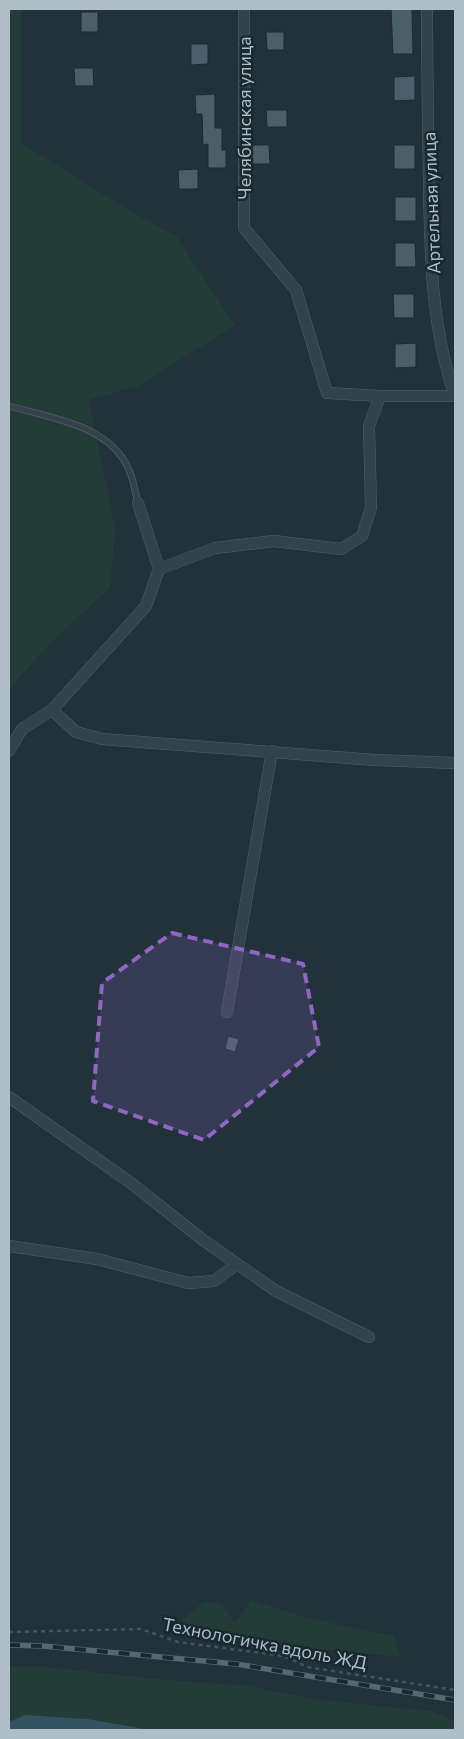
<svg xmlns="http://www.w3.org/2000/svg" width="464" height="1739" viewBox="0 0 464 1739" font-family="Commissioner,sans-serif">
  <rect width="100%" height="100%" fill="#21323b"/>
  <g fill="#233c38">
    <polygon points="9,9 21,9 21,143 135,214 176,236 235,325 138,386 89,400 115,528 110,588 52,641 9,689"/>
    <path d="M251,1600C297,1617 346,1627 394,1636L401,1657L296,1647L200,1634L181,1621L205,1601L222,1605L235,1623Z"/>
    <polygon points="9,1667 46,1667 157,1679 247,1686 320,1700 431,1711 455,1721 455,1730 151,1730 88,1719 25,1715 9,1722"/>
  </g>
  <polygon fill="#335363" points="25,1715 88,1719 151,1730 9,1730 9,1722"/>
  <g fill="#4b5f69" stroke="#1c2a31">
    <polygon points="391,9 412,9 413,54 393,54"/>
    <rect x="81" y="12" width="17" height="20"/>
    <polygon points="266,32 284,32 284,50 267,50"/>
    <polygon points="191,44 208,44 208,64 191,65"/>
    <polygon points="74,68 93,68 94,86 75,86"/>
    <polygon points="415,76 415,100 394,101 394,77"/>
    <polygon points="215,94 215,128 222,128 222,150 226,150 226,168 208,168 208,144 203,145 202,114 196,114 195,95"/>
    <polygon points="266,110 287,110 287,127 267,127"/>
    <polygon points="252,145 269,145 270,164 252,164"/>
    <rect x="394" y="145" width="21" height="24"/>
    <polygon points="198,169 198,189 179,189 178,170"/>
    <rect x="395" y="197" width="21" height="24"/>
    <polygon points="395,243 415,243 416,267 395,267"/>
    <polygon points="393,294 414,294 414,318 394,318"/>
    <polygon points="416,343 416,367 395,368 395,344"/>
    <polygon points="228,1036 239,1039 235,1052 225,1049"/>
  </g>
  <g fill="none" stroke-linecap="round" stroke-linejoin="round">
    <defs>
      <path id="service" d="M9,406C50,418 111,425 129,470C134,480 135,493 138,503"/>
      <g id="minor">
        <polyline points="244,9 244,228 296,290 327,393 380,396 455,396"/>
        <path d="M427,9C427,66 428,123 429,181C430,253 431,327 455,396"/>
        <polyline points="159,569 215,548 274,541 341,549 362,536 371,508 369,426 380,396"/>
        <polyline points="52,710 76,732 102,739 375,760 455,763"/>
        <polyline points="9,751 22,729 52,710 146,606 159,569 138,503"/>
        <polyline points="227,1012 272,751"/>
        <polyline points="9,1097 131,1183 203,1240 276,1291 369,1337"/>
        <polyline points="9,1246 97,1259 188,1283 214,1281 237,1264"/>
      </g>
    </defs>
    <use href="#service" stroke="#526169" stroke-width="7"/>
    <use href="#minor" stroke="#526169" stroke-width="12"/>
    <polyline stroke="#405855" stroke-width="2.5" stroke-dasharray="4 4" stroke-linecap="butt" points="9,1632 141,1629 178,1642 284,1656 307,1667 455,1690"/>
    <use href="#service" stroke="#34434b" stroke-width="5.5"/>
    <use href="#minor" stroke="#34434b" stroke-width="11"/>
    <defs>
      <polyline id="rail" points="9,1645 43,1646 236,1664 455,1700"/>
    </defs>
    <use href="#rail" stroke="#566872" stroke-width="5.5"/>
    <use href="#rail" stroke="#1a282f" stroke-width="4" stroke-dasharray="11" stroke-linecap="butt"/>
  </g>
  <path fill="#9066c2" fill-opacity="0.2" stroke="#9066c2" stroke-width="4" stroke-dasharray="10 6" stroke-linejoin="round" d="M172,933L303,964L319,1047L204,1140L93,1101L102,983Z"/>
  <g text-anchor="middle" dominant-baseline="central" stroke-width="5" stroke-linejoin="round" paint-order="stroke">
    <g font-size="18" fill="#afbec7" stroke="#1a282f">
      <text transform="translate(244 118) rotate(-90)">Челябинская улица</text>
      <text transform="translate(431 203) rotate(-92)">Артельная улица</text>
      <text transform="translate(265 1643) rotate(11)">Технологичка вдоль ЖД</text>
    </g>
  </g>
  <rect width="464" height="1739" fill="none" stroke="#afbec7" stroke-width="20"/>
</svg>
